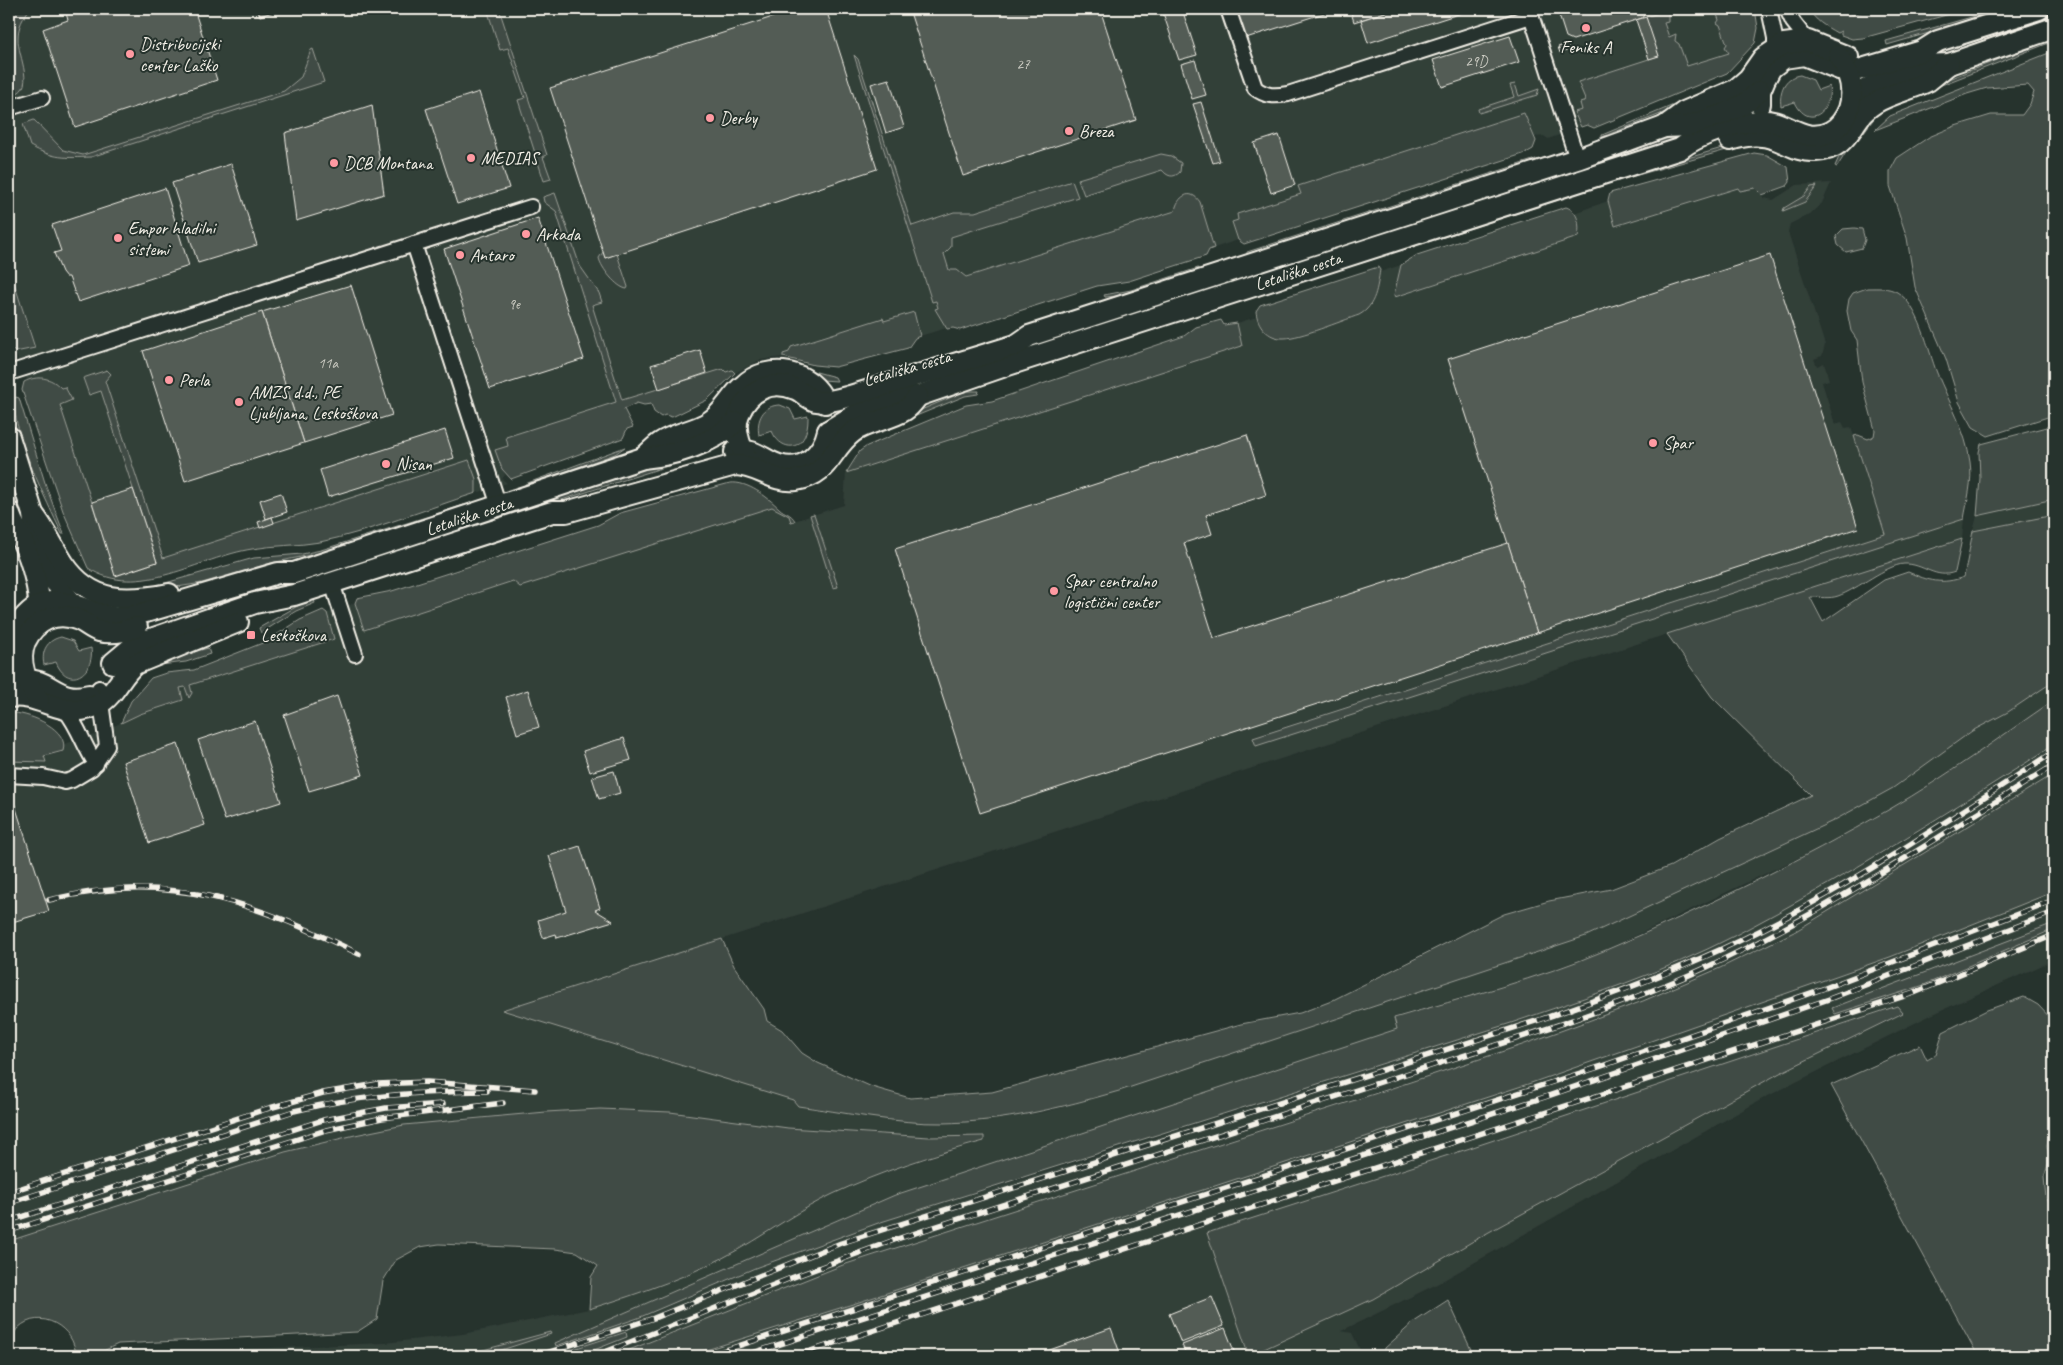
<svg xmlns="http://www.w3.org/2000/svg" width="2063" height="1365" viewBox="0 0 2063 1365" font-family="Caveat,sans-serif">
  <rect width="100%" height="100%" fill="#26332d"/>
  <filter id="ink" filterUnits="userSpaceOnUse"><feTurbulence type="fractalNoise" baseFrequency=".02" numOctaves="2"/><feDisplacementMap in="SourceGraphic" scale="10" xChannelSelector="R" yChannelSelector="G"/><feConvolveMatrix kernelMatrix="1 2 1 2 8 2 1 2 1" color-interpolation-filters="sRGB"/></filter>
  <g filter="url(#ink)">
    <g fill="#333f39">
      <polygon points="9,9 1715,9 1729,53 1581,103 1582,110 1575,112 1581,127 1548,139 1544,136 1534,137 1524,113 1299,186 1301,194 1237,214 1238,220 1232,222 1238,240 1214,248 1213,241 1188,194 1183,195 1178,200 1175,211 966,277 935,309 946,328 920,336 915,316 783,357 760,360 735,373 732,370 633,398 624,409 495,450 505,475 502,479 507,483 476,493 477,489 469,460 108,578 60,404 71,400 65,387 61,388 57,383 33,378 27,380 15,352 35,348 9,267"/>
      <polygon points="1831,183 1822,203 1810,214 1790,224 1788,232 1825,345 1822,356 1814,359 1817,366 1824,363 1829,380 1822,382 1835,424 1842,422 1845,428 1851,427 1885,534 1253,737 1964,519 1962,539 503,1010 730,1079 793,1100 798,1106 870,1117 940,1123 989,1120 1045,1112 1119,1091 1586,936 1833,821 1893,788 1972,731 2008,712 2054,681 2054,700 1967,760 1892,808 1817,849 1606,950 1530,978 1394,1017 1397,1029 895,1195 556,1343 556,1345 638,1318 755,1268 881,1222 1081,1161 1511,1023 1607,990 1735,935 1902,842 2054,745 2054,774 1794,932 1720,968 1643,1001 1522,1045 858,1260 614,1356 579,1356 627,1337 626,1333 552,1356 483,1356 550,1334 550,1332 461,1356 113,1356 130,1354 385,1343 463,1334 589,1309 657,1287 740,1249 799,1212 832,1194 888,1171 984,1141 984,1136 929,1137 788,1128 670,1112 600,1109 470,1118 355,1135 285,1152 9,1241 9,761 46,762 44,756 61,753 64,744 95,735 133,717 183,700 179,688 185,686 189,698 190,685 334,639 327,613 355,603 364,630 764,499 789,516 791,522 844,505 846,473 1242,346 1237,323 1257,317 1262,328 1269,335 1284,338 1359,315 1370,306 1374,299 1380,272 1401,265 1396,297 1578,237 1579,223 1574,213 1608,201 1616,226 1739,188 1740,191 1753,188 1758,189 1764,198 1773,200 1797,185"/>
      <polygon points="2054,499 2054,515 1973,531 1977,516"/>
      <polygon points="2054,891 2054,923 1832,1008 1835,1014 1924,985 2054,929 2054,960 1931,1015 1764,1098 1435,1285 1341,1331 1352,1333 1363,1356 1250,1356 1373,1299 1489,1232 1780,1073 1902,1014 1896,1006 1461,1151 1207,1233 1249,1356 687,1356 1531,1083 1890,957"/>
    </g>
    <g fill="#414b45" stroke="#9a9e96">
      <path d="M9,9H30C23,17 18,27 18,38C17,55 39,93 9,95Z"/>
      <polygon points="487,9 499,9 547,155 543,157 551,179 544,181 518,100 525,98 508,48 500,50"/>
      <polygon points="1715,9 1755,9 1758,28 1755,43 1727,73 1594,128 1587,125 1581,127 1574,112 1582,110 1580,103 1586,101 1578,82 1658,56 1646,17 1668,10 1668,22 1664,23 1669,37 1676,34 1675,41 1679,44 1687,66 1729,53 1725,47 1727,44 1720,25 1717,23 1719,20"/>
      <path d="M1809,9H1850L1852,15L1870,9H1968L1863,38L1852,39L1841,35V31L1837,33C1825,26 1815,21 1809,9Z"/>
      <polygon points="2000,9 2012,9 1887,45 1886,41"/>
      <polygon points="2054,13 2054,18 1890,71 1889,66"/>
      <polygon points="2054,38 2054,41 1903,100 1902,97"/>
      <path d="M313,49L324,82L91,157C65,158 54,159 30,146L23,124L34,120L63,150L83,155L284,91L301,77L311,50Z"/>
      <polygon points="2054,51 2054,415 1988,436 1973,427 1959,402 1946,359 1915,287 1907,238 1890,186 1890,171 1897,158 1929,137 1955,126 1991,115 2022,115 2030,104 2034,92 2028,85 1987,88 1967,94 1875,130 1890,116"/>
      <path d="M854,55L858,59L912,226L954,212H975L1072,181L1078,197L951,237V247L944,254L949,270H957L966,277L1175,211C1177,197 1190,187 1200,202L1214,248L1209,250L1206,256L1129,281L1097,286L960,330L953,328L947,329L935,309L938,308L936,301L932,302Z"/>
      <path d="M1800,75L1813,80L1818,90L1829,86C1833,112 1808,130 1795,102L1781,106C1779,92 1784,77 1800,75Z"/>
      <polygon points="1515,84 1519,96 1539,89 1537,95 1479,113 1478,109 1514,97 1510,85"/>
      <polygon points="1712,89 1714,93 1602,137 1602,135"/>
      <polygon points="1524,113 1536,141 1533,149 1526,153 1244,244 1238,240 1232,222 1238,220 1237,214 1301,194 1298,186"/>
      <path d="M1878,113L1858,140L1847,151L1837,167L1835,166C1843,146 1859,125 1878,113Z"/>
      <polygon points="1725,120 1727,124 864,402 863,398"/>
      <polygon points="1729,146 1730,149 1620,180 1619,178"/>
      <polygon points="1754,153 1767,155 1788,167 1790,182 1787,186 1762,195 1755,188 1740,191 1738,188 1615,226 1608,201 1610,193"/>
      <path d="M1161,154L1171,156L1181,163L1180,172C1173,179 1167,176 1162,170L1084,195L1078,179Z"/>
      <polygon points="1536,159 1523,167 1247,254 1247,252"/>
      <polygon points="1817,186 1805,202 1783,211 1784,208 1804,196 1811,187"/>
      <polygon points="555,193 580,266 599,293 602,302 592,305 622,400 723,369 726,372 732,370 735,373 707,400 672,417 665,415 661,417 654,412 651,404 644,405 637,403 624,409 633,427 627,429 623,438 511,479 502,469 495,450 508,446 506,437 616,402 556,211 544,202 543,197"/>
      <polygon points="1557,198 1558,200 1422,244 1421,242"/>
      <path d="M1566,207C1579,211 1580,226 1578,237L1395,297L1394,295L1401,265L1417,255Z"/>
      <polygon points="1854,228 1862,229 1865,240 1862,248 1846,252 1838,245 1836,236 1843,229"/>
      <path d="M603,252L605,258L617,254L628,287L627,289C617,288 601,268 599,258Z"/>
      <polygon points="1377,256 1377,258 1255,297 1255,296"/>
      <polygon points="9,267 35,348 15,352 9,347"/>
      <path d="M1378,267L1380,270C1377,287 1376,306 1359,315C1341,321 1300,338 1284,338C1268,339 1257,325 1256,311L1260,305Z"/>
      <path d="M1198,268L1199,270L1194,273C1165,282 1136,296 1105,297L1104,295L1131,290Z"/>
      <path d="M1867,288C1878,288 1888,287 1897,292C1920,306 1928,351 1937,373C1949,402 1966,431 1970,462C1973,481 1967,501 1964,519L1256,746L1253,738L1885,534L1854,436L1858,435L1868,439L1874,436L1875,430L1862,382L1857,340L1851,331L1847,311L1849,299L1853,293Z"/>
      <polygon points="914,312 920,336 915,338 908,348 835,367 814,365 783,357 783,354 789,352 791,347 883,318 884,321"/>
      <polygon points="1221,320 1224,325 1237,323 1242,346 846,473 860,451 867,446 966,405 992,401 1184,336 1196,327"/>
      <polygon points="794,366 835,377 837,381 822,380"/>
      <path d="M107,370L111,374L105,381L163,558L469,460L476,479V493C425,509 372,531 320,542C297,546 274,545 252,549C200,557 138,601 88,568L63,511L22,390L24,382C37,375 51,377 61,388L65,387L72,400L60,405L116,576L157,562L101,391L89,395L83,378Z"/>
      <polygon points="966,391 979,391 978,394 965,396 877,432 876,429"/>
      <path d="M16,397L19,398L46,486L64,534H62C46,499 14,438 14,400Z"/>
      <path d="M780,405L790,409L795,419L808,416C808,421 808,427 806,432C800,453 779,449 772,431L759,435C756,420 763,405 780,405Z"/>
      <polygon points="2054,425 2054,499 1977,516 1980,478 1979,452 1981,444"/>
      <polygon points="625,447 615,454 525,486 525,484"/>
      <polygon points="704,449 705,454 147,633 146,629"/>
      <polygon points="9,467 41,568 37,570 9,482"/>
      <path d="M730,483C748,481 767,497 779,508C785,514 791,513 795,521L791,522L789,516L772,507L520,587L513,581L364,630L355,603L357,598L392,591L598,525L620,513Z"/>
      <polygon points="464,505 330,551 271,563 202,583 165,589 151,587 254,558 302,554 321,550"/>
      <polygon points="814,514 838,587 833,588 810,515"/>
      <path d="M2054,515V681L2008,712L1972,731L1893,788L1833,821L1586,936L1119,1091C1060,1108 1004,1122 942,1123C898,1124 842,1112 798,1106L793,1100L502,1010L722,939L734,966L764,1009L767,1021L782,1030L802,1053L818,1063L872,1087L910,1098L992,1092L1241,1024L1300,1013L1329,1002L1504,914L1549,901L1611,889L1671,866L1720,838L1811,795L1712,697L1667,634L1962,539L1955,572C1935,580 1923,563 1904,564C1886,565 1858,589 1838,596C1830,599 1819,597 1810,597L1823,622L1884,580L1908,572C1929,581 1942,585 1964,577L1973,531Z"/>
      <polygon points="314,600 315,603 296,611 261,633 259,628 301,604"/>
      <polygon points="323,610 327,613 334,639 190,685 192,693 189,698 185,687 180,688 183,700 140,714 121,723 131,701 151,678 166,673 194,670 265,642 300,620"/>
      <path d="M61,637L73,641L79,651L91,648C95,674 68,691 56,662L44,665C41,651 47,640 61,637Z"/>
      <polygon points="208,648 210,654 186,662 160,665 165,660"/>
      <path d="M2054,700V745C1950,811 1846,877 1736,935C1665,972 1587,997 1511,1023L881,1222L755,1268L638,1318L556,1346L555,1343L895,1195L1397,1029L1394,1018C1465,997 1538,979 1606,950C1703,909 1799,861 1890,809C1947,776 2000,737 2054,700Z"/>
      <path d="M14,713C30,714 70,729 63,751L44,756L46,762L9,761V714Z"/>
      <polygon points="2054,774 2054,891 2048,894 1890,957 1531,1083 856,1303 687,1356 614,1356 843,1265 1374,1094 1522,1045 1643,1001 1720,968 1794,932"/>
      <polygon points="2054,923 2054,929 1924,985 1835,1014 1832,1008"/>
      <polygon points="2024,997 2038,1005 2054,1022 2053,1114 2047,1145 2049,1162 2044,1177 2046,1198 2054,1207 2054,1356 1978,1356 1831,1085 1920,1045 1927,1060 1936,1055 1943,1032 1987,1010"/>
      <polygon points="1897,1006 1903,1013 1780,1073 1489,1232 1373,1299 1249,1356 1207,1233 1461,1151"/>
      <path d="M600,1109L670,1112L788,1128L929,1137L984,1136V1141C932,1155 882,1171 833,1194C801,1209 772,1230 741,1248C694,1275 641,1293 589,1309L591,1277L598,1266L577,1252L555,1249L439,1244L420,1247L396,1260L383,1281L377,1319L357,1332L118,1344L93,1356H76C75,1327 40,1307 18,1328C14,1332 11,1340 9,1346V1241L285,1152L355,1135L404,1125L546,1112Z"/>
      <polygon points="1448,1300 1474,1356 1384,1356 1385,1348 1414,1322"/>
      <polygon points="550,1332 551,1334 483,1356 461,1356"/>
      <polygon points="626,1332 627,1337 579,1356 552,1356"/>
    </g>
    <g fill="#525c55" stroke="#f4f1e8">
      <polygon points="70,9 194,9 217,80 75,127 43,29 68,20 65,10"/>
      <polygon points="257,9 282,9 260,16"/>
      <polygon points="798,9 826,9 877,169 605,258 550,88"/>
      <polygon points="909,9 1100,9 1136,120 963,176"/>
      <polygon points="1166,9 1182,9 1197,55 1179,60 1162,10"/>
      <polygon points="1235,9 1337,9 1246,38"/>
      <polygon points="1350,9 1395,9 1354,22"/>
      <polygon points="1395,9 1474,9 1368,43 1361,20"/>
      <polygon points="1557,9 1644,9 1645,13 1642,18 1573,40 1566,37"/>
      <polygon points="1646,17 1659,56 1649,59 1636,20"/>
      <polygon points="1510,36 1519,62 1442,87 1433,60"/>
      <polygon points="1567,44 1569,50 1560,53 1558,47"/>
      <polygon points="1195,60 1206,95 1192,99 1181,64"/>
      <polygon points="889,79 904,127 886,133 871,84"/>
      <polygon points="479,92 509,188 457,204 426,109"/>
      <polygon points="1201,102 1220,161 1213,163 1193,104"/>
      <polygon points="372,105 384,194 296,221 285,133"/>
      <polygon points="1279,135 1295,185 1271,193 1254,143"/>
      <polygon points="231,164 257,245 198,263 172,183"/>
      <polygon points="165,188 189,266 78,302 69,277 66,277 62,272 54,253 61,251 52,225"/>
      <polygon points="538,218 584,359 490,389 444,249"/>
      <polygon points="1770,255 1858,528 1537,633 1448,359"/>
      <polygon points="351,285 392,415 304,443 262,312"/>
      <polygon points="262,312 304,443 185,481 143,351"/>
      <polygon points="700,350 707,373 659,389 651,365"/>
      <polygon points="445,430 454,458 328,497 320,470"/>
      <polygon points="1247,435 1266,495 1206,515 1212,534 1184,543 1214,638 1508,543 1537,633 980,813 895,549"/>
      <polygon points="133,489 157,562 115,576 92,502"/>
      <polygon points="281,493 287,512 266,519 260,500"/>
      <polygon points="272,517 274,523 260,528 258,522"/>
      <polygon points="528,690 539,727 517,734 506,697"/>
      <polygon points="337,696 363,775 309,791 284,715"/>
      <polygon points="255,721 281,802 225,820 198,740"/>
      <polygon points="624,738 631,760 590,772 583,751"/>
      <polygon points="178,744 205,825 149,843 123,762"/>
      <polygon points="614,771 620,793 599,799 592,777"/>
      <polygon points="12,796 49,911 9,923 9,797"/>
      <polygon points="580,846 600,908 595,910 613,921 557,938 556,934 543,938 538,920 566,911 549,856"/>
      <polygon points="1212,1297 1224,1326 1181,1343 1169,1314"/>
      <polygon points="1111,1328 1121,1356 1033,1356"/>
      <polygon points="1225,1328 1236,1356 1187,1356 1182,1345"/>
    </g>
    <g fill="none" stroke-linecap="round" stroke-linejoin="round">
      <defs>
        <g id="street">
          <path d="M1228,9L1255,88C1266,97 1276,96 1288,94L1531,16"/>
          <polyline points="1529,9 1577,159"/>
          <polyline points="1769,9 1775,38 1775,55"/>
          <polyline points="1787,9 1793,22 1808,41"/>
          <polyline points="9,108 42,98"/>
          <polyline points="414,244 499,506"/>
          <polyline points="9,373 531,207"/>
          <polyline points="332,583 355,654"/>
          <path d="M66,711C79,727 84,747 96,764"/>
          <polyline points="9,775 43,777 65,782 72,780 92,768 107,746 99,688"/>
        </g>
        <g id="secondary">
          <polyline points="1851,102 1863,91 1882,80 1923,65 1949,64 2054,28"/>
          <polyline points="1760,104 1760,91 1765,79 1771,68 1784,58 1804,55 1839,69 1855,71 1922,51 1938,41 2039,9"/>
          <polyline points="1664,127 1684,112 1735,90 1749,78 1763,58 1784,44 1808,41 1848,57"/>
          <path d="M1730,140C1745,135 1760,133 1775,139C1789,144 1799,152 1815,151C1853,149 1849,118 1875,103C1891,93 1911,90 1928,81C1935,76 1942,69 1949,64"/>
          <path d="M828,431L866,408L900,396H918L1008,365L1680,149C1697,135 1735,123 1758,121C1785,117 1802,146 1830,132C1840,127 1845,119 1849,109C1855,90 1849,71 1838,55"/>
          <polyline points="9,437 33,514 35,534 46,566 51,577 72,603"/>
          <path d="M735,452C755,447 762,460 779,465C804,473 823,453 828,431"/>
          <path d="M643,458C649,453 654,447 660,443C675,433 695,431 709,422C725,412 730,397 743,386C768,361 812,370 825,403"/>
          <path d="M753,468C743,454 732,431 739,414C749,390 771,379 795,389C803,392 808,399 816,401C827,403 839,399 850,396L1016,345L1029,336L1577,159L1664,127L1689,126L1723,114L1744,104L1760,91"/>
          <path d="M9,512C12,523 17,530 22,540C31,559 43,598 38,619"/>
          <path d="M33,514C46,530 53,548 64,564C91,604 126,602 169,594"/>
          <path d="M9,640C14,634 17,626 22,620C56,577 91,624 129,617L278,573H294L643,458C676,455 711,444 736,422"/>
          <path d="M113,663L131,648L148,640L255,603L294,595L552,512H566L735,465C757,465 773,483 796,480C830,475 830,449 853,432C868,421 890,420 905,410C910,407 914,401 918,396"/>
          <path d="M23,681C50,676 56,704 89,695"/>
          <path d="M9,697C41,692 66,723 99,704C115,695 121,675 135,664L238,622"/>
          <path d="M39,700C27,684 17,662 25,642C35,621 56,610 79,620C86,623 92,629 99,631C111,634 126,631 137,627"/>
        </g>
      </defs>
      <use href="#street" stroke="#f4f1e8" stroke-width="18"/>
      <use href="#secondary" stroke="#f4f1e8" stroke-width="24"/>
      <use href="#street" stroke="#26332d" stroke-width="14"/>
      <use href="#secondary" stroke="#26332d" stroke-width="20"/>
      <defs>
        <g id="rail">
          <path d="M49,900C169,870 253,902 359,954"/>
          <polyline points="9,1192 266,1109 323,1093 377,1084 427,1082 535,1090"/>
          <path d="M9,1203L294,1111C358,1095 421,1092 487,1091"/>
          <polyline points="9,1221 323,1120 386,1108 443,1104"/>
          <polyline points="9,1231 326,1130 382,1118 503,1103"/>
          <path d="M537,1356L654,1318L841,1243L1539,1020C1609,996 1677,971 1743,939C1852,886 1952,817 2054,752"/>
          <path d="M595,1356L791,1278L897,1239C1061,1186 1226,1133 1390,1079C1495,1045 1604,1014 1705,968C1827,912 1940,836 2054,765"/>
          <polyline points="707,1356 1602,1066 1825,988 2054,900"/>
          <polyline points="743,1356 1545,1097 1829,999 2054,912"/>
          <polyline points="795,1356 1914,993 2054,935"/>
        </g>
      </defs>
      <use href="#rail" stroke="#f4f1e8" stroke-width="5.5"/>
      <use href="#rail" stroke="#26332d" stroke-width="4" stroke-dasharray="11" stroke-linecap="butt"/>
    </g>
  </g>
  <g fill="#ff9aa2" stroke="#26332d" stroke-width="2">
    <circle cx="1586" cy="28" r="5"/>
    <circle cx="130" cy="54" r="5"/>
    <circle cx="710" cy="118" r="5"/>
    <circle cx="1069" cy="131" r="5"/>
    <circle cx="471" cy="158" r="5"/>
    <circle cx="334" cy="163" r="5"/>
    <circle cx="526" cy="234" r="5"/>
    <circle cx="118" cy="238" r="5"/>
    <circle cx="460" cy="255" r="5"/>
    <circle cx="169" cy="380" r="5"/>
    <circle cx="239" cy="402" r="5"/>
    <circle cx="1653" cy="443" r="5"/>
    <circle cx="386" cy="464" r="5"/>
    <circle cx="1054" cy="591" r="5"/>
    <rect x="246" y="630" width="10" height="10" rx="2.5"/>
  </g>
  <g text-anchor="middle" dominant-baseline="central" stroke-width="4" stroke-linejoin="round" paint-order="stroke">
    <g font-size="15" fill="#ccccc3">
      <text x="1476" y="61">29D</text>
      <text x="1023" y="64">27</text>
      <text x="514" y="304">9e</text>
      <text x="328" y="363">11a</text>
    </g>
    <g font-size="18" fill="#f4f1e8" stroke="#26332d" text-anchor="start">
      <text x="140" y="44">Distribucijski<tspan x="140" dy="21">center Laško</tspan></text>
      <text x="1586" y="47" text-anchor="middle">Feniks A</text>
      <text x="720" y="118">Derby</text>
      <text x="1079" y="131">Breza</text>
      <text x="481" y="158">MEDIAS</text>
      <text x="344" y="163">DCB Montana</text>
      <text x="128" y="228">Empor hladilni<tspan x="128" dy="21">sistemi</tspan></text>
      <text x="536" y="234">Arkada</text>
      <text x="470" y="255">Antaro</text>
      <text x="179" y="380">Perla</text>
      <text x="249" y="392">AMZS d.d., PE<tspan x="249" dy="21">Ljubljana, Leskoškova</tspan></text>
      <text x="1663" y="443">Spar</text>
      <text x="396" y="464">Nisan</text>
      <text x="1064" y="581">Spar centralno<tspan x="1064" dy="21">logistični center</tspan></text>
      <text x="261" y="635">Leskoškova</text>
    </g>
    <g font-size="18" fill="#f4f1e8" stroke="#26332d">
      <text transform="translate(1298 271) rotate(-18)">Letališka cesta</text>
      <text transform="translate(907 368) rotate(-16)">Letališka cesta</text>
      <text transform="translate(469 516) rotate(-18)">Letališka cesta</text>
    </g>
  </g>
  <rect width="2063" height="1365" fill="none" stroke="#26332d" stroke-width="30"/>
  <rect x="15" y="15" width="2033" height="1335" fill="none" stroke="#f4f1e8" stroke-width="2" filter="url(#ink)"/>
</svg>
